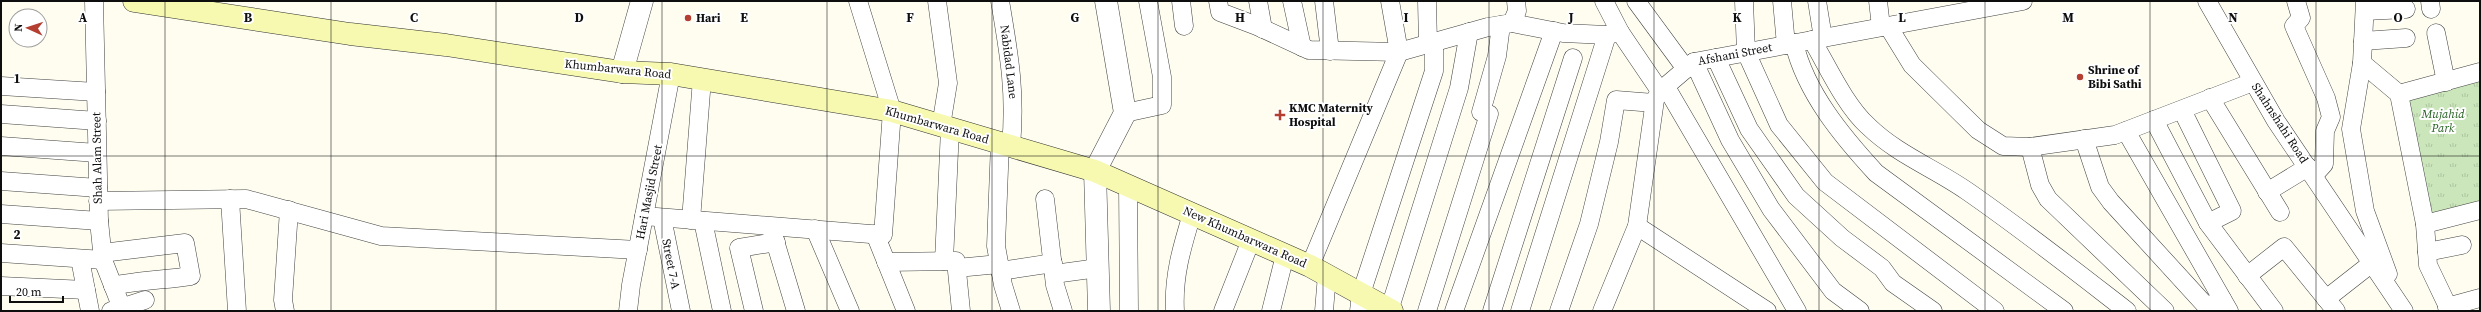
<svg xmlns="http://www.w3.org/2000/svg" width="2481" height="312" viewBox="0 0 2481 312" font-family="'Source Serif 4',serif">
  <defs>
    <pattern id="park-tufts" width="24" height="20" patternUnits="userSpaceOnUse"><rect width="24" height="20" fill="#cbe6bb"/><path d="M3 7l-1-3M5 7V3M7 7l1-3M15 17l-1-3M17 17v-4M19 17l1-3" fill="none" stroke="#adc4a0"/></pattern>
  </defs>
  <rect width="100%" height="100%" fill="#fefdef"/>
  <polygon fill="url(#park-tufts)" points="2480,72 2480,212 2425,224 2399,94"/>
  <g fill="none" stroke-linecap="round" stroke-linejoin="round">
    <defs>
      <g id="minor">
        <polyline points="94,1 99,221 103,260 123,311"/>
        <polyline points="937,1 948,83 941,126"/>
        <path d="M1000,1C1009,54 1016,92 1011,146"/>
        <polyline points="1181,1 1184,26"/>
        <polyline points="1218,1 1220,12 1257,26 1309,50 1399,52 1488,27 1512,23 1563,33 1607,35 1620,32 1660,91"/>
        <polyline points="1258,1 1263,29"/>
        <polyline points="1292,1 1302,47"/>
        <polyline points="1324,1 1330,51"/>
        <polyline points="1427,1 1428,44"/>
        <polyline points="1604,1 1620,32"/>
        <polyline points="1636,1 1686,69"/>
        <polyline points="1744,1 1746,52 1779,125 1825,182 1995,311"/>
        <polyline points="1782,1 1786,45"/>
        <polyline points="1817,1 1823,38"/>
        <polyline points="1878,1 1881,27"/>
        <polyline points="2207,1 2276,121 2404,311"/>
        <polyline points="2296,1 2301,18 2294,26 2326,98 2331,117 2325,131 2324,164 2314,175"/>
        <polyline points="2365,1 2362,63 2399,94 2425,224 2428,265 2450,311"/>
        <polyline points="2430,1 2431,9"/>
        <polyline points="2365,11 2406,9"/>
        <polyline points="1512,23 1517,11 1516,1"/>
        <polyline points="1888,26 1912,65 1978,130 2003,146 2030,147 2115,135 2253,82"/>
        <polyline points="2436,33 2446,82"/>
        <path d="M1812,40C1828,67 1845,105 1868,126C1898,155 1934,168 1967,191C2022,229 2074,270 2127,311"/>
        <polyline points="2363,41 2406,38"/>
        <path d="M1794,43C1806,93 1842,136 1876,173L2064,311"/>
        <polyline points="1716,58 1749,129 1796,196 1842,238 1882,268 1893,283 1933,311"/>
        <polyline points="1694,62 1730,140 1771,209 1833,291 1860,311"/>
        <polyline points="2362,63 2351,129 2365,211 2388,274"/>
        <polyline points="1,86 96,92"/>
        <polyline points="1666,87 1797,311"/>
        <polyline points="2399,94 2480,72"/>
        <polyline points="2210,98 2280,212"/>
        <polyline points="2182,110 2232,211 2208,223"/>
        <polyline points="1125,113 1162,105 1162,77 1148,1"/>
        <polyline points="1,114 97,121"/>
        <polyline points="2154,120 2208,223 2274,311"/>
        <polyline points="2126,131 2229,311"/>
        <polyline points="2084,139 2100,187 2111,202 2207,307 2222,299"/>
        <polyline points="1000,143 996,246 1003,285 1011,311"/>
        <polyline points="1,146 97,153"/>
        <polyline points="2030,147 2040,185 2048,199 2165,311"/>
        <polyline points="1,181 98,188"/>
        <polyline points="1128,185 1129,311"/>
        <polyline points="2267,192 2308,167"/>
        <polyline points="230,199 237,311"/>
        <polyline points="1045,199 1055,285 1063,311"/>
        <polyline points="98,201 246,199 381,236 638,250"/>
        <polyline points="1,214 99,221"/>
        <polyline points="644,216 883,235 892,111 858,1"/>
        <polyline points="662,218 681,311"/>
        <polyline points="691,220 702,79"/>
        <polyline points="703,221 722,311"/>
        <polyline points="2425,224 2480,210"/>
        <polyline points="1637,226 1767,311"/>
        <polyline points="815,229 850,311"/>
        <polyline points="772,231 796,311"/>
        <polyline points="875,234 906,311"/>
        <polyline points="2427,252 2462,245"/>
        <polyline points="1,253 103,260"/>
        <path d="M102,253L185,243L191,276C165,280 139,280 113,286"/>
        <polyline points="80,259 90,311"/>
        <polyline points="944,261 950,129"/>
        <polyline points="886,262 956,261 961,311"/>
        <polyline points="1310,266 1399,52 1390,1"/>
        <polyline points="957,268 999,264"/>
        <polyline points="1000,271 1053,263"/>
        <polyline points="1054,274 1098,268"/>
        <polyline points="2247,276 2284,247 2336,311"/>
        <polyline points="1,286 86,290"/>
        <polyline points="2326,299 2372,263"/>
        <polyline points="2447,307 2480,298"/>
        <polyline points="111,311 145,300"/>
        <polyline points="285,311 283,300 289,210"/>
        <polyline points="628,311 631,285 671,74"/>
        <polyline points="754,311 739,248 776,242"/>
        <path d="M1175,311C1173,276 1182,247 1192,214"/>
        <polyline points="1223,311 1251,240"/>
        <polyline points="1271,311 1285,255"/>
        <polyline points="1324,311 1327,275"/>
        <polyline points="1359,311 1361,294 1434,71 1434,42"/>
        <polyline points="1389,311 1459,88 1469,32"/>
        <polyline points="1427,311 1489,114 1481,112 1497,56 1501,25"/>
        <polyline points="1454,311 1554,31"/>
        <polyline points="1492,311 1573,58"/>
        <polyline points="1520,311 1607,35"/>
        <polyline points="1559,311 1589,224 1609,142 1616,100 1654,103"/>
        <polyline points="1602,311 1637,226 1655,100 1660,91 1694,62 2023,1"/>
      </g>
      <g id="tertiary">
        <polyline points="622,72 642,1"/>
        <polyline points="1099,311 1095,171 1125,113 1106,1"/>
      </g>
      <polyline id="secondary" points="134,1 350,34 446,45 622,72 671,74 892,111 1095,171 1310,266 1392,311"/>
    </defs>
    <use href="#minor" stroke="#414141" stroke-width="19"/>
    <use href="#tertiary" stroke="#414141" stroke-width="23"/>
    <use href="#secondary" stroke="#303030" stroke-width="23"/>
    <use href="#minor" stroke="#fff" stroke-width="18"/>
    <use href="#tertiary" stroke="#fff" stroke-width="22"/>
    <use href="#secondary" stroke="#f6f9af" stroke-width="22"/>
  </g>
  <path fill="none" stroke="#0e0e0e" stroke-width="1" stroke-opacity="0.55" d="M165,1V311M331,1V311M496,1V311M662,1V311M827,1V311M992,1V311M1158,1V311M1323,1V311M1489,1V311M1654,1V311M1819,1V311M1985,1V311M2150,1V311M2316,1V311M1,156H2480"/>
  <g fill="#b43e30" stroke="#fff" stroke-width="1.5">
    <circle cx="688" cy="18" r="4"/>
    <circle cx="2080" cy="77" r="4"/>
    <path d="M1278 109h4v4h4v4h-4v4h-4v-4h-4v-4h4z"/>
  </g>
  <g text-anchor="middle" dominant-baseline="central" stroke-width="4" stroke-linejoin="round" paint-order="stroke">
    <g font-size="12" font-weight="bold" fill="#0e0e0e" stroke="#fff" text-anchor="start">
      <text x="696" y="18">Hari</text>
      <text x="2088" y="70">Shrine of<tspan x="2088" dy="14">Bibi Sathi</tspan></text>
      <text x="1289" y="108">KMC Maternity<tspan x="1289" dy="14">Hospital</tspan></text>
    </g>
    <g font-size="12" fill="#0e0e0e" stroke="#fff">
      <text transform="translate(1735 54) rotate(-11)">Afshani Street</text>
      <text transform="translate(1009 62) rotate(83)">Nabidad Lane</text>
      <text transform="translate(618 69) rotate(6)">Khumbarwara Road</text>
      <text transform="translate(2280 123) rotate(57)">Shahnshahi Road</text>
      <text transform="translate(937 125) rotate(16)">Khumbarwara Road</text>
      <text transform="translate(97 158) rotate(-91)">Shah Alam Street</text>
      <text transform="translate(649 192) rotate(-79)">Hari Masjid Street</text>
      <text transform="translate(1245 237) rotate(24)">New Khumbarwara Road</text>
      <text transform="translate(671 264) rotate(79)">Street 7-A</text>
    </g>
    <g font-size="12" font-style="italic" fill="#266123" stroke="#fff">
      <text x="2443" y="114">Mujahid<tspan x="2443" dy="14">Park</tspan></text>
    </g>
  </g>
  <g font-size="13" text-anchor="middle" font-weight="bold" fill="#0e0e0e" stroke="#fff" stroke-width="4" stroke-linejoin="round" paint-order="stroke">
    <text x="83" y="22">A</text>
    <text x="248" y="22">B</text>
    <text x="414" y="22">C</text>
    <text x="579" y="22">D</text>
    <text x="744" y="22">E</text>
    <text x="910" y="22">F</text>
    <text x="1075" y="22">G</text>
    <text x="1240" y="22">H</text>
    <text x="1406" y="22">I</text>
    <text x="1571" y="22">J</text>
    <text x="1737" y="22">K</text>
    <text x="1902" y="22">L</text>
    <text x="2068" y="22">M</text>
    <text x="2233" y="22">N</text>
    <text x="2398" y="22">O</text>
    <text x="17" y="83">1</text>
    <text x="17" y="239">2</text>
  </g>
  <rect width="2481" height="312" fill="none" stroke="#0e0e0e" stroke-width="4"/>
  <g transform="translate(28 28) rotate(273)"><circle r="19" fill="#ffffff" stroke="#9f9f9f"/>
  <path d="M0-3L7 15L0 10L-7 15Z" fill="#b43e30"/>
  <text y="-6" font-size="11" font-weight="bold" text-anchor="middle" fill="#0e0e0e">N</text>
  </g>
  <path d="M10 296v6h53v-6" fill="none" stroke="#0e0e0e" stroke-width="2"/>
  <text x="16" y="296" font-size="12" fill="#0e0e0e" stroke="#ffffff" stroke-width="3" paint-order="stroke">20 m</text>
</svg>
